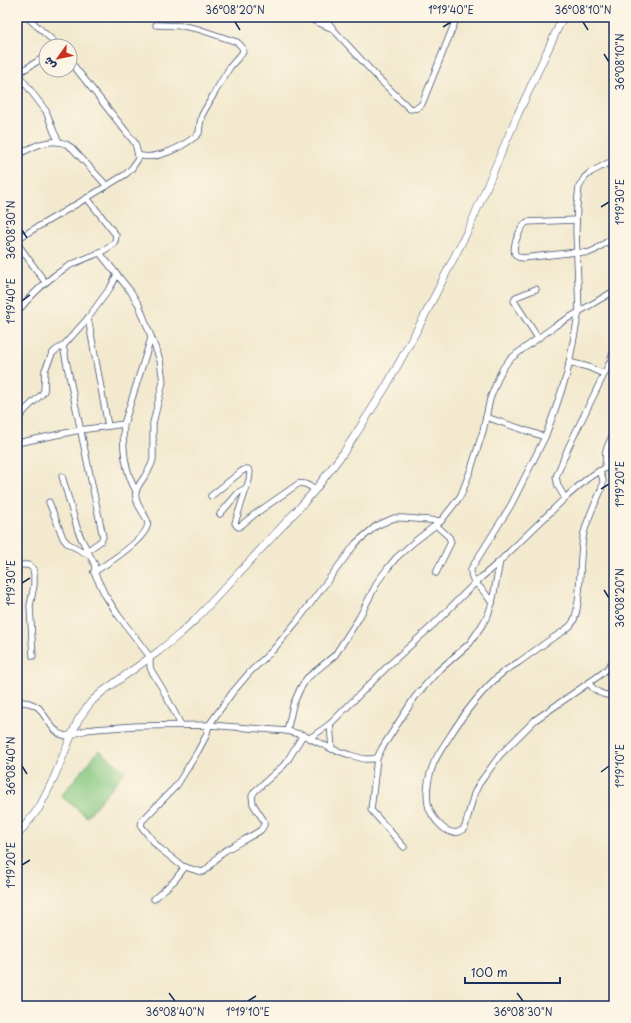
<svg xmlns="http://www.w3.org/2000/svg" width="631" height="1023" viewBox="0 0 631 1023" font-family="'Playpen Sans','Playpen Sans Arabic',sans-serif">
  <rect width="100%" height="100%" fill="#fcf5e5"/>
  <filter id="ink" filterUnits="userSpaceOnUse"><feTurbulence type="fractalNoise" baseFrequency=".025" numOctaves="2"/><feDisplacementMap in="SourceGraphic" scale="8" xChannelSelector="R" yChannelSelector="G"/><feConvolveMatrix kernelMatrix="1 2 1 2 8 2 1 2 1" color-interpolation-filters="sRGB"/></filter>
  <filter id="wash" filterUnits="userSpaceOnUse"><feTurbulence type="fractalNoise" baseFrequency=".012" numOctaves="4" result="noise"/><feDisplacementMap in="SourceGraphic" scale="16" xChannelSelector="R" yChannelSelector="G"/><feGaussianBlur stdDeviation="0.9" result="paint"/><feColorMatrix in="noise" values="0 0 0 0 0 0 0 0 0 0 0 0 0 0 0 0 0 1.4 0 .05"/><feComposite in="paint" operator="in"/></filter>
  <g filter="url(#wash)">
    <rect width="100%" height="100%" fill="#f2e9ce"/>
    <polygon fill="#86c881" stroke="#507c70" points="99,750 125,771 87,817 61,796"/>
  </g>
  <g filter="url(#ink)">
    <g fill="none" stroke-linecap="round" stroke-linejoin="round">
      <defs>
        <g id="minor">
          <polyline points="27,17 50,38 58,46"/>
          <polyline points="306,17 333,29 379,79 410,109 417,108 422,104 457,17"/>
          <polyline points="323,17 332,27"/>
          <polyline points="17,74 46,56"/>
          <polyline points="18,74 46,111 54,132 59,142 66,144 72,148 107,186"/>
          <path d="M17,155C31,148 43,140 59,142"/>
          <path d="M138,155C156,161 182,147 196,136L199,133L200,124L202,115L215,92L230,67L243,52L242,47L237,42L198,29L183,26L156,25"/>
          <path d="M576,220L527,222C520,227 512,246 515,254L518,257L523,258L577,252L588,253L595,250L614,237"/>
          <polyline points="17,239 87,198 126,174 132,168 138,159 138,155 135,143 70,61"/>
          <polyline points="17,243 45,282"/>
          <polyline points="536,289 516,297 514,301 538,338"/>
          <path d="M17,312C32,294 47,279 67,267C80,259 104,254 114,243C116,240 116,238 116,235L87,198"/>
          <polyline points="88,318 108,426"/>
          <polyline points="63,346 103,537 101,541 87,551"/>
          <polyline points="569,362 588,367 604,374"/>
          <polyline points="486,417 545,437"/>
          <polyline points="17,420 26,409 42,394 44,391 45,370 52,354 56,350 63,346 88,318 110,288 114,281 117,274"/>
          <polyline points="17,443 80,430 124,424"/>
          <polyline points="605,468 606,450 614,431"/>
          <path d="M599,471C601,474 603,478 603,482C603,488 595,504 592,510C589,518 586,525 584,533C578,554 583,611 571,625C565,631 558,635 551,639C540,647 530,654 519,662C513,666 507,669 501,674C480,692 463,715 448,739C442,748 435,758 432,768C428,779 426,792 428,804C430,818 452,844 465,827L474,794L479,784L500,755L535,720L600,675L607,669L614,660"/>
          <polyline points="62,476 78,531 82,540 94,563 95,569 94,572 105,595 118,615 150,657 150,666 151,670 162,688 181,725"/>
          <path d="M136,491C125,472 122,446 124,424L151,338"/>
          <path d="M211,496L242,471L246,469H248L250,472L249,480L235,523L237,526L239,527L255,514L298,484C305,482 309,486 315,490"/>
          <polyline points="565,498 558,486 556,477 568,448 610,362 614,349"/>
          <polyline points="49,502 63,538 67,543 89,555"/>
          <polyline points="220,514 239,492 246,488"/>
          <polyline points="17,565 28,565 30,566 33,569 34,574 34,585 30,606 33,656"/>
          <path d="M94,572C105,565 154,535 147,520C143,511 134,503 136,492C138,482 151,472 153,459V423L163,382L160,360L139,305L131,292L99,252"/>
          <polyline points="436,573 451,542 449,537 437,526"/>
          <path d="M492,603C489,599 487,595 484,592C478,584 470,581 471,569L511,505L545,437L554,413L567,374L579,311L576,230L577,205L579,187L585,177L591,172L614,160"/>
          <path d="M588,683C595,691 604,697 614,695"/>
          <polyline points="17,701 29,703 34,705 39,708 53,728 60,734 66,736 87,730 95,729 136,726 209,725 287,731 303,735 332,749 350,755 364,759 371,759 377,758 382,748 415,697 437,672 470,643 482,625 488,615 492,603 500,561"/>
          <polyline points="330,724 390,664 433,625 475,583 500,561 565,498 588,478 599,471 614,465"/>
          <polyline points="287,731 293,705 300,689 307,678 335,655 359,618 378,581 387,569 396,558 414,542 441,521 456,502 461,495 471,469 483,431 490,399 499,376 503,368 509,360 519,352 555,326 614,291"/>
          <path d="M303,735L289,758L284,765L255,791L252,796L253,804L264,821V825L261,830C249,838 235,844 223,852C215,858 211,867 203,872L198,871L182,866L158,847L141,826L142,821L177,785L198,751L206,736L209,725L232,693L249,673L273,650L298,620L356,543L376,526L394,518H403L441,521"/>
          <polyline points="310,738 330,724 332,749"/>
          <polyline points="377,758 371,810 404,847"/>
          <polyline points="154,899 174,881 185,867"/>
        </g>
        <polyline id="tertiary" points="17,836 39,808 53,780 78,720 85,710 92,701 102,692 159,651 181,633 195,620 301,506 315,490 344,452 359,429 387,385 424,317 470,226 517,116 563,17"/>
      </defs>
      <use href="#minor" stroke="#3b4b6f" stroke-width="7"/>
      <use href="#tertiary" stroke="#3b4b6f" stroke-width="8"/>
      <use href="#minor" stroke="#fff" stroke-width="5.5"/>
      <use href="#tertiary" stroke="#fff" stroke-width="7"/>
    </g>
  </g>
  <path fill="none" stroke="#1b2f5e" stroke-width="1.5" d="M235,22L240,30M583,22L588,30M443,27L451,22M604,54L609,62M601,207L609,202M22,230L27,238M22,301L30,295M601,489L609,484M22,583L30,578M604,590L609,598M22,766L27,774M601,772L609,766M22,865L30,860M169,993L175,1001M517,993L523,1001M248,1001L256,996"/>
  <rect width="631" height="1023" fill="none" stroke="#fcf5e5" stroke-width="44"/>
  <g transform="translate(58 58) rotate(237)"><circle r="19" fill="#fcf5e5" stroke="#a2a6af"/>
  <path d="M0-3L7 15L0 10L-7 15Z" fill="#c8321e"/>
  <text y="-6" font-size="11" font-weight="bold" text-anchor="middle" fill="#1b2f5e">ش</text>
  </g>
  <path d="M465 977v6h95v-6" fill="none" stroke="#1b2f5e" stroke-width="2"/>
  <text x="471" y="977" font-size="12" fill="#1b2f5e" stroke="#fcf5e5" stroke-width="3" paint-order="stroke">100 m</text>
  <rect x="22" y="22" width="587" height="979" fill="none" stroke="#1b2f5e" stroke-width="1.5"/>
  <g font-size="10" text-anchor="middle" fill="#1b2f5e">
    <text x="235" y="14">36°08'20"N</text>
    <text x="451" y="14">1°19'40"E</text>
    <text x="583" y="14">36°08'10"N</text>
    <text transform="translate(620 62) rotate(-90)" y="4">36°08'10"N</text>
    <text transform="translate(620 202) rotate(-90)" y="4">1°19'30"E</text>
    <text transform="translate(11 230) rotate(-90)" y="4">36°08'30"N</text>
    <text transform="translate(11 301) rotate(-90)" y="4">1°19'40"E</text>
    <text transform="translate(620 484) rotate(-90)" y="4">1°19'20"E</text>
    <text transform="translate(11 583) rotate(-90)" y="4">1°19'30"E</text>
    <text transform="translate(620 598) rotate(-90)" y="4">36°08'20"N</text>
    <text transform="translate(11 766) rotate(-90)" y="4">36°08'40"N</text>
    <text transform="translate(620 766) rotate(-90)" y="4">1°19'10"E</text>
    <text transform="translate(11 865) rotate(-90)" y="4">1°19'20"E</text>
    <text x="175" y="1016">36°08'40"N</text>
    <text x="248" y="1016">1°19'10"E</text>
    <text x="523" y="1016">36°08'30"N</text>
  </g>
</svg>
